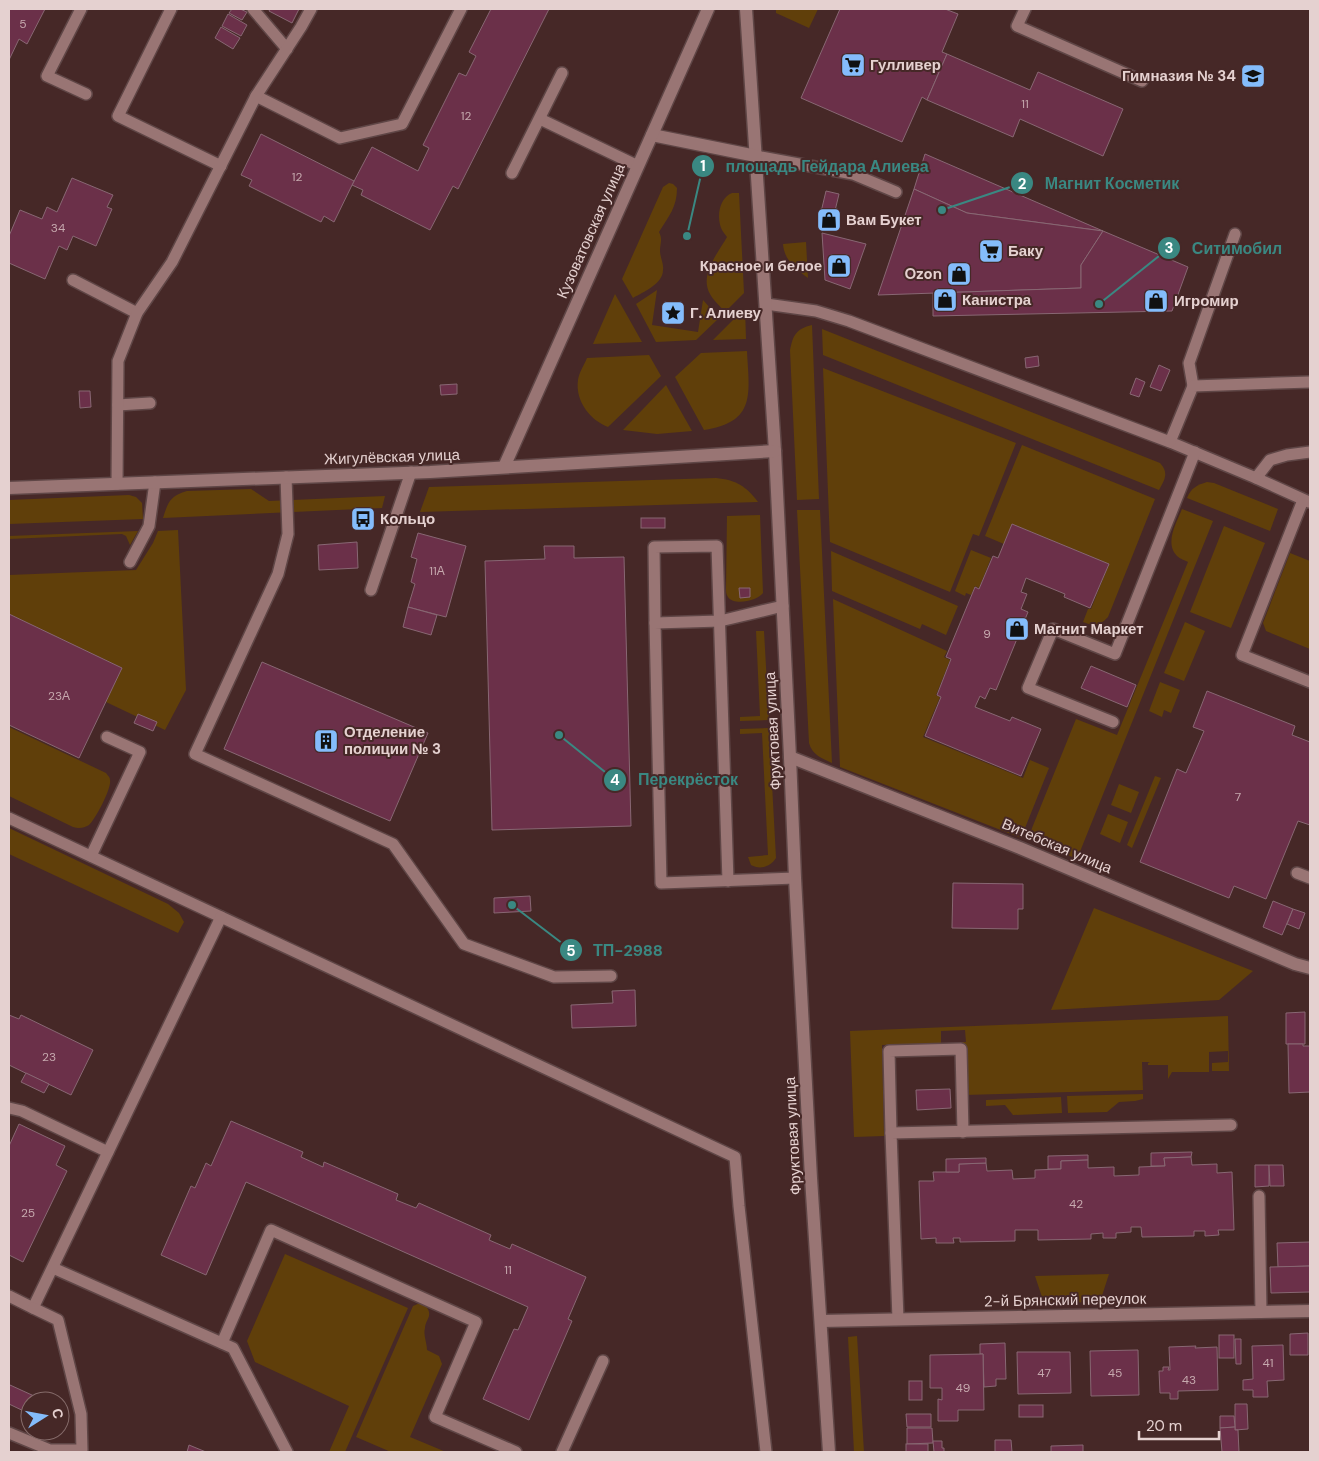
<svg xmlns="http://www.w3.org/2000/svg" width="1319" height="1461" viewBox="0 0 1319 1461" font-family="'DM Sans',sans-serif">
  <rect width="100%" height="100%" fill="#462827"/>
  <g fill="#603f0a">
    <polygon points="776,9 818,9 809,28 776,13"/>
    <path d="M669,183L673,184L677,188C677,207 669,216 659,232C663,240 660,243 660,251C660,257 664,264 663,270C663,284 643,292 633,298L622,279L663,187Z"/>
    <path d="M732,193H739L744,293L725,312C720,306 713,300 710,294C699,275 718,253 727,237C725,234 723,232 722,230C716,218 719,198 732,193Z"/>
    <path d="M806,242L808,278C796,269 784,260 783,244Z"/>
    <polygon points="657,290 652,325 698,332 703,300 719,318 696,340 656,342 636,304"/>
    <polygon points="615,294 642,342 593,344"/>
    <polygon points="745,308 746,339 713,340"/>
    <path d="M812,325L819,499L797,500L790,350C793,335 796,329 812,325Z"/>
    <path d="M822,329L1160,463C1169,473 1165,479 1159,490L823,355Z"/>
    <path d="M747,351C749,393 757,422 704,430L675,377L701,353Z"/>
    <path d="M649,355L661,376L608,427C590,420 575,401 578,380C579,373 584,365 587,358Z"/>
    <polygon points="823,368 1016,443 979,536 973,534 950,592 830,542"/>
    <polygon points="666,385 692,431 657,434 623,430"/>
    <path d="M1022,445L1155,499L1108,617C1100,626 1093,626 1083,622L1088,609H1091L1109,564L1012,524L1004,544L985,536Z"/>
    <path d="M716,478C736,480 746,486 758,502L420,512L429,487Z"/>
    <path d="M1207,482L1214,483L1278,509L1270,531L1187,498C1191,488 1197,485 1207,482Z"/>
    <path d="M251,489L269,501L385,496L382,508L163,518C168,502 170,496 187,491Z"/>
    <polygon points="129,495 136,497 142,503 143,519 9,524 9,500"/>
    <path d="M1182,509L1213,521L1077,859L1028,838L1076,719L1117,735L1188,562C1185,560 1180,559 1177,556C1164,543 1177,522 1182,509Z"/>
    <path d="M797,510H820L832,763C822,758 812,755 809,743Z"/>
    <path d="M760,515L763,593C757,601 734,606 728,597C726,594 726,592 726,589L727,516Z"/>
    <polygon points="1224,526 1265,543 1231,628 1190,612"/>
    <polygon points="178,530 186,690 165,730 106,702 122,668 9,614 9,575 136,570 153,543 158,531"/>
    <polygon points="138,531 130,545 126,536 122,534 9,539 9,536"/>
    <polygon points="971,550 991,558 979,588 975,586 971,595 966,593 965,596 955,591"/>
    <polygon points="831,551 958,606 946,635 922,624 920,629 832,591"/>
    <polygon points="1290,553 1310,561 1310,649 1266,631 1263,623"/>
    <polygon points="833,599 947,651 944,657 950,660 936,695 940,697 923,737 1023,778 1030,760 1049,768 1021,838 840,767"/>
    <polygon points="1185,622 1205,631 1184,681 1164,673"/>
    <polygon points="756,631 764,631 769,720 740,721 740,717 760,716"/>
    <polygon points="1160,682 1180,690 1171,713 1164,710 1162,717 1149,711"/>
    <path d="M9,727L106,773C108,776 110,777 110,780C112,788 95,820 89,825C84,828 79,829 73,827L9,796Z"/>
    <path d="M769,728L776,858C770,867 760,870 751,865L748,857L768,855L762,733L740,734V729Z"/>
    <polygon points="1155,776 1161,778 1132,848 1127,845"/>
    <polygon points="1119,784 1139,792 1131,813 1111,805"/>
    <polygon points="1108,814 1128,822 1120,843 1100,834"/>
    <polygon points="9,828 168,904 179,913 184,922 178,933 9,854"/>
    <polygon points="1094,908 1253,971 1219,1000 1051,1010"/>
    <polygon points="1228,1016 1229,1071 1212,1071 1212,1063 1228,1062 1228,1051 1209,1052 1209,1072 1172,1072 1168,1079 1168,1065 1148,1065 1148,1063 1150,1062 1142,1062 1143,1090 964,1095 962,1042 966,1042 965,1030 941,1031 941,1043 882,1045 884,1136 854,1137 850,1031"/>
    <polygon points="1143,1094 1143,1099 1135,1101 1119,1102 1107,1112 1068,1113 1067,1096"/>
    <polygon points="1061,1097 1062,1113 1013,1115 1005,1105 986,1106 986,1100"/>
    <polygon points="285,1254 408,1308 345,1452 329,1452 349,1406 255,1362 247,1341"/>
    <polygon points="1109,1274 1100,1302 1044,1303 1035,1276"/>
    <path d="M420,1303L425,1305C434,1316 426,1318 425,1328C423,1334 427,1343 427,1350L439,1356L442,1364L410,1437L446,1452H391L356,1437L413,1306Z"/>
    <polygon points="857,1336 864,1452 854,1452 848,1337"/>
  </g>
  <g fill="#6b3049" stroke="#886773">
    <polygon points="9,9 45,9 27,44 19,39 9,60"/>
    <polygon points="232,9 240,9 247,12 242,20 229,13"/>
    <polygon points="270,9 299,9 292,23 269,11"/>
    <polygon points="491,9 549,9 458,189 453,186 430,230 361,195 363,190 352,185 372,147 418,171 429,148 423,145 459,73 466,76 476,56 469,52"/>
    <polygon points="840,9 945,9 958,14 942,52 947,54 927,100 922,97 902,142 801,98"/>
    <polygon points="228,14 247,25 241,36 222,26"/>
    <polygon points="221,27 240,38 233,49 215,38"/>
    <polygon points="947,54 1030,90 1038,72 1123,109 1103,156 1020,119 1013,137 927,100"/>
    <polygon points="261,134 354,181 334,222 324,216 321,222 249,186 252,180 241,175"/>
    <polygon points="925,154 1103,231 967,213 914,189"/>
    <polygon points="72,178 113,195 107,207 112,209 96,246 73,236 67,250 59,246 45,279 9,263 9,236 20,210 42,219 47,207 57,212"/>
    <polygon points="914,189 967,213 1103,231 1081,265 1081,288 878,295"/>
    <polygon points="826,191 839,194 834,215 821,212"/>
    <polygon points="821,212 840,216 838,229 818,224"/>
    <polygon points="1103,231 1188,267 1172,311 933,316 933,293 1081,288 1081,265"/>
    <polygon points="822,233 866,244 850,289 825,280"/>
    <polygon points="1038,356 1039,366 1026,368 1025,358"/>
    <polygon points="1159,365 1170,370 1161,391 1150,387"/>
    <polygon points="1136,378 1145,382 1139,397 1130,394"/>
    <polygon points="457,384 457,394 441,395 440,385"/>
    <polygon points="79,391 90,391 91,407 80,408"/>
    <rect x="641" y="518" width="24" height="10"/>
    <polygon points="1012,524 1109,564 1090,608 1064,597 1065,594 1026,578 1021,592 1027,594 1021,609 1028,612 996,690 990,688 985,699 980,696 975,707 1010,721 1012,717 1041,729 1021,776 925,736 941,697 937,695 951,659 946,657 975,587 979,589 993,556 998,558"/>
    <polygon points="418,533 466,546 446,617 408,607 415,584 411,582 417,559 411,557"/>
    <polygon points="357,542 358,568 319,570 318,545"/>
    <polygon points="544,546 574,546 574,558 624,557 631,826 492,830 485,561 545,559"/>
    <polygon points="739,588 750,588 750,597 740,598"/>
    <polygon points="408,607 437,615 431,635 403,627"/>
    <polygon points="9,614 122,668 79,758 9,725"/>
    <polygon points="262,662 428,733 390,821 224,749"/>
    <polygon points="1091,666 1136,685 1127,707 1081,688"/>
    <polygon points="1207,691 1295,726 1292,735 1310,742 1310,825 1298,821 1266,899 1234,886 1229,898 1140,862 1177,769 1186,773 1204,731 1193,727"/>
    <polygon points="138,714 157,722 153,731 134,723"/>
    <polygon points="953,883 1023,884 1023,909 1018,909 1018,929 952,928"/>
    <polygon points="530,896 531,911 494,913 494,898"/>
    <polygon points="1273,901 1293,909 1282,935 1263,927"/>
    <polygon points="1293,909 1305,913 1299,929 1287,924"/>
    <polygon points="635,990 636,1026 572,1028 571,1005 613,1003 612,991"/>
    <polygon points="1305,1012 1305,1044 1286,1044 1286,1013"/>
    <polygon points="9,1015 19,1019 21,1015 93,1050 71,1095 9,1065"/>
    <polygon points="1288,1044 1303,1044 1303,1046 1310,1046 1310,1092 1289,1093"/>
    <polygon points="26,1073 49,1084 44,1093 21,1082"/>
    <polygon points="950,1089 951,1108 917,1110 916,1090"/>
    <polygon points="231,1121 303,1152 301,1157 323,1167 324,1162 398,1194 396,1200 416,1208 419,1203 491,1235 489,1240 510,1249 512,1244 586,1277 568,1319 572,1321 529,1420 483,1399 514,1329 518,1330 528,1307 246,1182 206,1275 161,1255 191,1186 195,1188 206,1163 211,1166"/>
    <polygon points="19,1124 65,1146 56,1165 67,1171 23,1262 9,1255 9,1146"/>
    <polygon points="1192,1152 1191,1157 1164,1158 1165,1166 1151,1166 1151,1153"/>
    <polygon points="1088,1155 1088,1160 1061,1161 1061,1169 1048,1169 1048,1156"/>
    <polygon points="1191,1157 1192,1165 1217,1164 1217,1173 1232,1172 1234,1230 1218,1230 1219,1235 1205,1236 1205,1231 1194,1231 1194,1236 1142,1237 1141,1227 1131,1227 1131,1232 1116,1233 1116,1238 1103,1238 1103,1233 1091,1234 1091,1239 1038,1240 1038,1230 1015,1230 1015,1241 960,1242 960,1238 953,1238 954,1243 936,1243 936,1238 921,1239 919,1181 934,1181 933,1172 959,1172 959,1164 986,1163 987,1171 1012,1170 1013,1179 1035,1178 1035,1170 1061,1169 1061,1161 1088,1160 1088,1168 1114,1167 1114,1176 1139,1175 1139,1167 1165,1166 1164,1158"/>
    <polygon points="986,1158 986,1163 959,1164 959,1172 946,1172 946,1159"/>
    <polygon points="1255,1165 1269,1165 1269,1186 1255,1187"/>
    <polygon points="1269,1165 1283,1165 1284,1186 1270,1186"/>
    <polygon points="1310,1242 1310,1266 1278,1267 1277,1243"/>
    <polygon points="1310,1266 1310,1292 1271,1293 1270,1267"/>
    <polygon points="1308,1333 1308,1355 1290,1355 1290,1334"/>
    <rect x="1219" y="1335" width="15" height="23"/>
    <polygon points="1235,1339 1241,1339 1241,1364 1236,1364"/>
    <polygon points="1005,1343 1006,1379 996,1379 996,1386 984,1387 983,1354 980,1354 980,1344"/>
    <polygon points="1283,1345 1284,1380 1267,1381 1268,1397 1253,1397 1253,1390 1243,1390 1243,1380 1253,1379 1252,1346"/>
    <polygon points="1196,1346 1195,1348 1217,1347 1218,1390 1178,1391 1178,1399 1170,1399 1170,1393 1160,1393 1159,1371 1163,1371 1163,1367 1169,1367 1168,1370 1170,1370 1169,1347"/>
    <polygon points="1138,1350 1139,1395 1091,1396 1090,1351"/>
    <polygon points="1017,1352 1070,1352 1071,1393 1018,1394"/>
    <polygon points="983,1354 984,1410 958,1410 958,1421 938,1421 938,1399 942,1400 942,1388 930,1388 930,1355"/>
    <rect x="909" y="1381" width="13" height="19"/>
    <polygon points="10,1385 45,1401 30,1401 30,1414 9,1404 9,1388"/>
    <polygon points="1235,1404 1247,1404 1248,1429 1235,1430"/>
    <rect x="1019" y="1405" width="24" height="12"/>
    <polygon points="906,1414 931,1414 931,1427 907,1427"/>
    <polygon points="1220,1416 1234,1416 1235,1427 1220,1428"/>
    <polygon points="1235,1427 1235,1430 1238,1430 1239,1452 1222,1452 1220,1428"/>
    <polygon points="907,1428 932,1428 933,1443 907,1444"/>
    <polygon points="995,1440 1011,1440 1012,1452 995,1452"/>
    <polygon points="933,1441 942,1441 942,1448 944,1448 944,1452 934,1452"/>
    <rect x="906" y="1444" width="22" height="8"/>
    <polygon points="189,1445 206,1452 187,1452"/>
    <polygon points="1083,1445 1083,1452 1051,1452 1051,1446"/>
  </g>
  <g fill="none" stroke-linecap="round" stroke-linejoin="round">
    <defs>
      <g id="service">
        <polyline points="81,9 47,76 86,94"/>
        <polyline points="171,9 118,116 221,166"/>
        <polyline points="253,9 287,49"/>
        <polyline points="1025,9 1017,26 1142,81"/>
        <polyline points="256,96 340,138 402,124 461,9"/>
        <polyline points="540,119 638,166"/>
        <polyline points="756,156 853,174 896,192"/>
        <polyline points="512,173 562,73"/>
        <polyline points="73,280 137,313"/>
        <polyline points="766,304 816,311 849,321 1170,442 1256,478 1270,460 1287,455 1310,452"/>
        <polyline points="1193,386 1189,363 1235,234"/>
        <polyline points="118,405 150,403"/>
        <polyline points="1170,442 1193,386 1310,382"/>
        <polyline points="286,477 288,534 278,574 195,754 393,844 464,944 554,977 611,976"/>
        <polyline points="1256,478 1309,502"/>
        <polyline points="117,484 118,361 137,313 172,262 256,96 301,27 311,9"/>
        <polyline points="1303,500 1242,655 1310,682"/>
        <polyline points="130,562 149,526 155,482"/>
        <polyline points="371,590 411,472"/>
        <polyline points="783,606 720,621 655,623 661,883 795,878"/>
        <polyline points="655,623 654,547 717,546 728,881"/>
        <polyline points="1113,722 1028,688 1053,629 1115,654 1195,452"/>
        <polyline points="9,818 735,1157 739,1206 766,1452"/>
        <polyline points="91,856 140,752 107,737"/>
        <polyline points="1297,873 1310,878"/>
        <polyline points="9,1108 22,1111 108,1152"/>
        <polyline points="891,1133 889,1051 961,1049 963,1132"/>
        <polyline points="1259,1196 1261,1312"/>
        <polyline points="53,1268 233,1348 287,1452"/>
        <polyline points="9,1296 33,1308 221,917"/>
        <polyline points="898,1319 891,1133 1231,1125"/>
        <polyline points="222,1343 271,1230 476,1322 435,1417 516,1452"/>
        <polyline points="9,1433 50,1450 82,1450 81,1414 58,1320 33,1308"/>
        <polyline points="562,1452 603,1361"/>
      </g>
      <g id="minor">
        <polyline points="790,757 1020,848 1295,964 1310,968"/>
        <polyline points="821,1321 1310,1311"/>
      </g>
      <g id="tertiary">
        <polyline points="746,9 775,451 790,757 795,878 811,1178 829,1452"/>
        <polyline points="652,135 756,156"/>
        <polyline points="504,467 708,9"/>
        <polyline points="9,488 430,472 775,451"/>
      </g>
    </defs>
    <use href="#service" stroke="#5f4646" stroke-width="14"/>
    <use href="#minor" stroke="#5f4646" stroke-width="15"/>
    <use href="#tertiary" stroke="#5f4646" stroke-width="15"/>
    <use href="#service" stroke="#997574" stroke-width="11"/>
    <use href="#minor" stroke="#997574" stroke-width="12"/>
    <use href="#tertiary" stroke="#997574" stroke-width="12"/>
  </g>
  <defs>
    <symbol id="supermarket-square" viewBox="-11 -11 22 22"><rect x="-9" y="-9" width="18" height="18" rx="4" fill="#84bcfb" stroke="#462827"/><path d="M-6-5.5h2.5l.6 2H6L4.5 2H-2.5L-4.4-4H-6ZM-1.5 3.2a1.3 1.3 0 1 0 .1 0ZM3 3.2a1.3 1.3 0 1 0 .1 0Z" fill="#111"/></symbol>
    <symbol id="school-square" viewBox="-11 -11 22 22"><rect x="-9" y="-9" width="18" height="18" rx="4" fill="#84bcfb" stroke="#462827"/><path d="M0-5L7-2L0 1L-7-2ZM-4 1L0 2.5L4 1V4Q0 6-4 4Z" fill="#111"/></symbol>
    <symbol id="shop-square" viewBox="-11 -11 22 22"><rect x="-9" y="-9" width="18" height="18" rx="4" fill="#84bcfb" stroke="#462827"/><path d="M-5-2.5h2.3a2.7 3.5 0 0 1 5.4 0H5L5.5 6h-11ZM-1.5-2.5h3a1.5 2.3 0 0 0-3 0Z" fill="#111"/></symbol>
    <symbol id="sight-square" viewBox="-11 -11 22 22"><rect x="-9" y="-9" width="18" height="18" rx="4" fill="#84bcfb" stroke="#462827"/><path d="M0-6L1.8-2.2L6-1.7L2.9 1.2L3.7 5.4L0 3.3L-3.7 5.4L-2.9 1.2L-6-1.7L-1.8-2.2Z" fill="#111"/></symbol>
    <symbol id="bus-square" viewBox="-11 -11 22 22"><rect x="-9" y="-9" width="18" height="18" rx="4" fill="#84bcfb" stroke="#462827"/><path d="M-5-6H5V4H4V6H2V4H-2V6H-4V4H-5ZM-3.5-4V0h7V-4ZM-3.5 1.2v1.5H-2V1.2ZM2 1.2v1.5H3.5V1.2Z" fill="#111"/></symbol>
    <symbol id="building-square" viewBox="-11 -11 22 22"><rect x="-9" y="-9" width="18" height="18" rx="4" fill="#84bcfb" stroke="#462827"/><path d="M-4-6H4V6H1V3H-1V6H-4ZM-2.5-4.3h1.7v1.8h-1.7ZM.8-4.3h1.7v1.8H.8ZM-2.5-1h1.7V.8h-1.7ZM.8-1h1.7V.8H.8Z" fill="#111"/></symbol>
  </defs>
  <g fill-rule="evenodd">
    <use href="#supermarket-square" x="839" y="51" width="28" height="28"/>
    <use href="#school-square" x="1239" y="62" width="28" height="28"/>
    <use href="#shop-square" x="815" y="206" width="28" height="28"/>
    <use href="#supermarket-square" x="977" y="237" width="28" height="28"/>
    <use href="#shop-square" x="825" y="252" width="28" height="28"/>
    <use href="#shop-square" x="945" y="260" width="28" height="28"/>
    <use href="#shop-square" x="931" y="286" width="28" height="28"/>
    <use href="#shop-square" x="1142" y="287" width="28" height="28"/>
    <use href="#sight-square" x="659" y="299" width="28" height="28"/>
    <use href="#bus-square" x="349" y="505" width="28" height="28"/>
    <use href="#shop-square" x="1003" y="615" width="28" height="28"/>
    <use href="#building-square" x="312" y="727" width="28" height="28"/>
  </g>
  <g text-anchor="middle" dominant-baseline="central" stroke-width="4" stroke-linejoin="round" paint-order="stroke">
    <g font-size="12" fill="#c6a9ae">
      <text x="23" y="24">5</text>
      <text x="1025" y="104">11</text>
      <text x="466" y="116">12</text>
      <text x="297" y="177">12</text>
      <text x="58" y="228">34</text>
      <text x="437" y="571">11А</text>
      <text x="987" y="634">9</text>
      <text x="59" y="696">23А</text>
      <text x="1238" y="797">7</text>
      <text x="49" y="1057">23</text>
      <text x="1076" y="1204">42</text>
      <text x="28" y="1213">25</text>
      <text x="508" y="1270">11</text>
      <text x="1268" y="1363">41</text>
      <text x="1044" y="1373">47</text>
      <text x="1115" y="1373">45</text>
      <text x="1189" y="1380">43</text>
      <text x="963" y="1388">49</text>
    </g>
    <g font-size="15" font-weight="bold" fill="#e5d1d0" stroke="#462827" text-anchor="start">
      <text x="870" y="65">Гулливер</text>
      <text x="1236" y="76" text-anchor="end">Гимназия № 34</text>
      <text x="846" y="220">Вам Букет</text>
      <text x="1008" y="251">Баку</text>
      <text x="822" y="266" text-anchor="end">Красное и белое</text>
      <text x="942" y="274" text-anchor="end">Ozon</text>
      <text x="962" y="300">Канистра</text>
      <text x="1174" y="301">Игромир</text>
      <text x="690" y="313">Г. Алиеву</text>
      <text x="380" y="519">Кольцо</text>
      <text x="1034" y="629">Магнит Маркет</text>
      <text x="344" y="732">Отделение<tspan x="344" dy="17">полиции № 3</tspan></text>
    </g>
    <g font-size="15" fill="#e5d1d0" stroke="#462827">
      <text transform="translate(591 231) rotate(-66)">Кузоватовская улица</text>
      <text transform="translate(392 457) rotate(-2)">Жигулёвская улица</text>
      <text transform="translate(773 731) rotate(-93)">Фруктовая улица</text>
      <text transform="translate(1057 846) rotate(23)">Витебская улица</text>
      <text transform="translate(793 1136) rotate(-93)">Фруктовая улица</text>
      <text transform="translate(1065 1300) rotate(-1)">2-й Брянский переулок</text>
    </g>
  </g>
  <path fill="none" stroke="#3a8882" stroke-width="2" d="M687 236L703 166M942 210L1022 183M1099 304L1169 248M559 735L615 780M512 905L571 950"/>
  <g fill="#3a8882" stroke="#462827" stroke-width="2">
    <circle cx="687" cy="236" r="5"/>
    <circle cx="942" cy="210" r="5"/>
    <circle cx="1099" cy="304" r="5"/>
    <circle cx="559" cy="735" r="5"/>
    <circle cx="512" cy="905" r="5"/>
    <circle cx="703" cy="166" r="12"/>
    <circle cx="1022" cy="183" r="12"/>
    <circle cx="1169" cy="248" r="12"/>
    <circle cx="615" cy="780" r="12"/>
    <circle cx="571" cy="950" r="12"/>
  </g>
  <g font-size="15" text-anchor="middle" font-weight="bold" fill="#fff">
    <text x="703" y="171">1</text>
    <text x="1022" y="189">2</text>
    <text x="1169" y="253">3</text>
    <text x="615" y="785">4</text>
    <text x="571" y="956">5</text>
  </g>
  <g font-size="16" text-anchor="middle" font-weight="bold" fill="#3a8882" stroke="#462827" stroke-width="4" stroke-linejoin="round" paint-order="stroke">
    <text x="827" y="172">площадь Гейдара Алиева</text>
    <text x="1112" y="189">Магнит Косметик</text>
    <text x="1237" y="254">Ситимобил</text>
    <text x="688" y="785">Перекрёсток</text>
    <text x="628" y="956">ТП-2988</text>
  </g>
  <rect width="1319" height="1461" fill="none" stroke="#e5d1d0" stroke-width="20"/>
  <g transform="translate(45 1416) rotate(79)"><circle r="24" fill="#462827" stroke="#866c6b"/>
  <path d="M0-4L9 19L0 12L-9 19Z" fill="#84bcfb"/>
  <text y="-8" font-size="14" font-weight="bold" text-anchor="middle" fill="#e5d1d0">С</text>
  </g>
  <path d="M1139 1431v8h80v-8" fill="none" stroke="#e5d1d0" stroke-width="2.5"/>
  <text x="1146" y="1431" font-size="15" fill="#e5d1d0" stroke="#462827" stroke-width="4" paint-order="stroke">20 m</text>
</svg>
